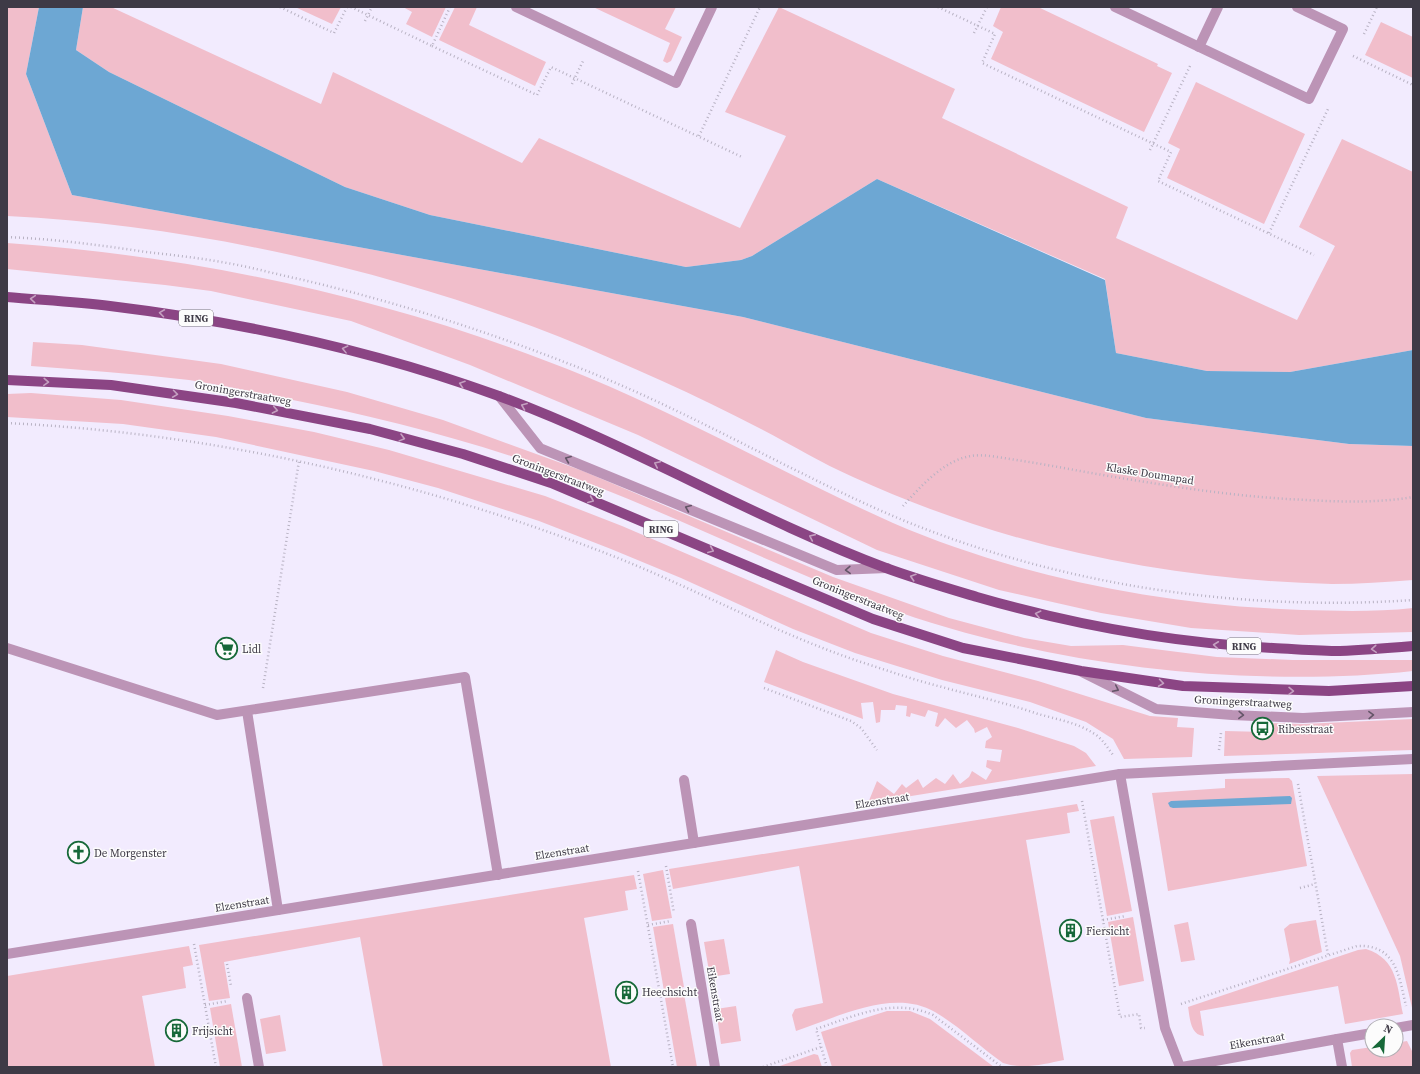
<svg xmlns="http://www.w3.org/2000/svg" width="1420" height="1074" viewBox="0 0 1420 1074" font-family="'Source Serif 4',serif">
  <rect width="100%" height="100%" fill="#f2ebfe"/>
  <g fill="#f1becb">
    <path d="M7,7H39L26,74L72,195L743,317L1146,418L1349,444L1413,446V580C1386,582 1359,584 1332,584C1167,580 1003,546 853,477C821,463 792,445 761,429C696,395 628,365 560,337C388,269 191,225 7,216Z"/>
    <polygon points="83,7 111,7 321,104 333,72 522,163 539,138 740,228 786,136 725,112 779,7 955,89 942,118 1128,207 1116,238 1297,320 1335,246 1299,227 1342,139 1413,172 1413,350 1290,372 1207,371 1116,353 1105,279 877,179 752,256 741,260 686,267 430,215 345,187 109,72 76,50"/>
    <polygon points="295,7 341,7 332,24"/>
    <polygon points="403,7 446,7 432,37 406,24 412,12"/>
    <polygon points="455,7 477,7 469,25 546,62 535,86 439,40"/>
    <polygon points="593,7 676,7 665,29 682,37 671,61 667,63 663,61 670,43"/>
    <polygon points="1001,7 1038,7 1158,64 1157,66 1172,73 1144,132 991,59 1003,32 993,26"/>
    <polygon points="1381,22 1413,37 1413,78 1365,55"/>
    <polygon points="1196,82 1305,134 1264,224 1167,178 1180,149 1168,143"/>
    <path d="M7,243C206,257 402,301 587,377C691,420 790,477 893,523C1021,578 1163,605 1302,610C1339,611 1377,612 1413,608V632L1299,635L1191,628L1101,613L999,590L877,550L638,435L470,365L351,321L211,291L165,285L7,269Z"/>
    <path d="M33,342L82,345L221,364L347,392L443,420L583,471L833,577L949,618L1024,638L1071,646L1123,645L1217,657L1293,660H1413V671C1246,689 1040,665 882,606C768,564 660,507 544,467C460,438 374,416 288,399C255,392 222,385 189,380C136,374 84,370 31,366Z"/>
    <polygon points="31,393 121,400 228,416 314,432 389,450 545,496 622,526 871,633 943,656 1038,681 1150,716 1178,718 1177,727 1194,728 1192,757 1124,759 1113,739 1086,722 1030,702 942,680 855,653 793,629 681,578 611,549 539,521 438,488 374,471 216,437 123,424 7,417 7,394"/>
    <polygon points="776,650 803,662 893,694 1018,728 1074,746 1086,753 1096,766 868,803 877,781 894,794 902,784 906,788 918,779 923,788 936,778 945,784 953,774 960,784 969,777 972,771 986,780 992,770 986,767 987,760 1000,762 1002,750 985,748 986,741 992,737 987,727 975,733 974,729 967,720 956,728 945,718 938,727 935,726 938,713 928,710 925,717 911,713 910,717 906,716 907,706 896,705 895,710 881,710 880,722 876,723 873,702 861,703 863,719 764,682"/>
    <polygon points="1413,719 1413,750 1224,756 1225,731 1265,732 1266,723 1303,724"/>
    <polygon points="1413,774 1413,1012 1400,956 1317,776"/>
    <polygon points="1289,778 1292,781 1307,866 1168,891 1152,793 1225,788 1225,779"/>
    <path d="M1077,804L1079,811L1067,813L1070,833L1026,840L1064,1060C1044,1064 1024,1070 1003,1063C980,1047 959,1026 935,1012C893,988 838,1017 796,1031L792,1015L795,1009L823,1003L799,866L673,889L669,869Z"/>
    <polygon points="1114,816 1132,911 1107,916 1090,820"/>
    <polygon points="663,870 672,918 652,921 643,874"/>
    <polygon points="634,875 637,889 625,891 628,910 584,918 611,1067 383,1067 360,937 224,962 230,998 209,1001 199,945"/>
    <polygon points="1133,917 1144,981 1119,986 1108,922"/>
    <polygon points="1316,920 1322,952 1289,964 1290,960 1284,929 1290,924"/>
    <polygon points="1188,922 1195,960 1181,962 1174,925"/>
    <polygon points="673,924 684,987 664,991 653,927"/>
    <polygon points="724,939 730,974 710,977 704,942"/>
    <polygon points="189,946 193,965 183,967 186,988 142,996 155,1067 7,1067 7,976"/>
    <path d="M1366,949C1398,959 1397,987 1403,1014L1345,1024L1338,986L1200,1011L1204,1036C1190,1035 1190,1018 1188,1007L1358,950Z"/>
    <polygon points="684,994 697,1067 677,1067 665,998"/>
    <polygon points="231,1004 242,1067 220,1067 210,1008"/>
    <polygon points="736,1006 741,1041 721,1044 716,1009"/>
    <polygon points="887,1011 910,1011 930,1019 994,1067 832,1067 821,1032"/>
    <polygon points="280,1015 286,1051 266,1054 260,1019"/>
    <polygon points="1407,1041 1412,1051 1413,1067 1352,1067 1350,1053 1352,1050 1372,1047 1372,1050 1396,1050 1396,1043"/>
    <polygon points="814,1054 818,1055 822,1067 777,1067"/>
  </g>
  <g fill="#6da7d3">
    <polygon points="39,7 83,7 76,50 109,72 345,187 430,215 686,267 741,260 752,256 877,179 1105,280 1116,353 1207,371 1290,372 1413,350 1413,446 1349,444 1146,418 743,317 72,195 26,74"/>
    <polygon points="1290,796 1292,798 1291,804 1173,808 1170,807 1168,803 1171,801"/>
  </g>
  <g fill="none" stroke-linecap="round" stroke-linejoin="round">
    <g stroke="#b8b2c3" stroke-width="2.5" stroke-dasharray="1 3" stroke-linecap="butt">
      <polyline points="280,7 334,33 347,7"/>
      <polyline points="351,7 432,46 450,7"/>
      <polyline points="938,7 995,34 982,63 1171,152 1158,181 1314,255"/>
      <polyline points="365,21 372,7"/>
      <polyline points="974,33 987,7"/>
      <polyline points="1364,34 1377,7"/>
      <polyline points="432,46 537,95 551,67 742,157"/>
      <polyline points="1353,56 1413,85"/>
      <polyline points="572,84 583,61"/>
      <polyline points="699,136 760,7"/>
      <polyline points="1150,150 1191,64"/>
      <polyline points="1269,233 1328,109"/>
      <path d="M7,237C54,239 100,245 146,252C173,255 200,258 227,263C251,267 275,274 299,279C397,302 493,333 587,371C692,413 789,471 893,516C1056,585 1238,612 1413,600"/>
      <path d="M7,423C210,433 410,478 600,551C687,584 770,631 858,661C886,670 914,680 942,687C974,696 1007,703 1038,714C1056,719 1078,723 1093,733C1102,738 1107,747 1113,755"/>
      <path d="M903,506C920,487 944,460 971,456C983,454 997,457 1010,459C1037,463 1064,468 1091,473C1162,485 1234,497 1307,500C1342,502 1378,503 1413,497"/>
      <polyline points="263,688 299,461"/>
      <polyline points="764,688 851,721 861,728 877,750"/>
      <polyline points="1219,750 1221,733"/>
      <polyline points="1298,784 1328,955"/>
      <polyline points="1082,801 1120,1017 1139,1014 1141,1028 1145,1028"/>
      <polyline points="666,866 674,913"/>
      <polyline points="638,871 673,1067"/>
      <polyline points="1300,888 1315,884"/>
      <polyline points="1103,920 1126,916"/>
      <polyline points="648,925 671,921"/>
      <polyline points="194,944 216,1067"/>
      <polyline points="227,964 231,986"/>
      <polyline points="660,995 683,991"/>
      <path d="M1181,1004L1357,946C1396,944 1399,976 1406,1006"/>
      <polyline points="205,1005 228,1001"/>
      <polyline points="763,1067 821,1047"/>
      <path d="M827,1067L816,1029C855,1016 893,997 933,1015L1002,1067"/>
    </g>
    <g stroke="#bc94b6" stroke-width="10">
      <polyline points="516,7 676,83 712,7"/>
      <polyline points="1115,7 1309,99 1343,29 1297,7"/>
      <polyline points="1199,47 1218,7"/>
      <polyline points="499,396 540,448 837,570 887,568"/>
      <polyline points="7,648 217,715 465,677 498,875"/>
      <polyline points="1082,672 1156,709 1232,715 1303,718 1413,712"/>
      <polyline points="247,711 278,910"/>
      <polyline points="684,780 694,843"/>
      <polyline points="691,924 715,1067"/>
      <polyline points="247,998 259,1067"/>
      <polyline points="1396,1028 1413,1025"/>
      <polyline points="1337,1039 1372,1033"/>
    </g>
    <g stroke="#bc94b6" stroke-width="10">
      <polyline points="1120,774 1165,1028 1180,1067"/>
      <polyline points="7,954 1120,774 1413,759"/>
      <polyline points="1182,1067 1337,1039 1342,1067"/>
    </g>
    <g stroke="#8b4584" stroke-width="10">
      <path d="M7,297C41,300 76,302 110,306C241,322 372,350 496,395C630,444 753,518 886,568C916,579 947,588 977,597C1074,625 1172,643 1273,648C1295,649 1318,651 1340,651C1364,650 1389,648 1413,646"/>
      <polyline points="7,380 111,385 236,403 370,429 463,454 551,483 873,619 963,648 1081,671 1183,686 1329,691 1413,686"/>
    </g>
  </g>
  <defs><path id="oneway-chevron" d="M-2-3.5L2.5 0L-2 3.5" fill="none" stroke-width="1.6" stroke-linecap="round" stroke-linejoin="round"/></defs>
  <g stroke="#c4a0c0">
    <use href="#oneway-chevron" transform="translate(33 299) rotate(-175)"/>
    <use href="#oneway-chevron" transform="translate(162 313) rotate(-172)"/>
    <use href="#oneway-chevron" transform="translate(345 349) rotate(-166)"/>
    <use href="#oneway-chevron" transform="translate(46 382) rotate(3)"/>
    <use href="#oneway-chevron" transform="translate(462 384) rotate(-161)"/>
    <use href="#oneway-chevron" transform="translate(175 394) rotate(8)"/>
    <use href="#oneway-chevron" transform="translate(524 406) rotate(-158)"/>
    <use href="#oneway-chevron" transform="translate(275 410) rotate(11)"/>
    <use href="#oneway-chevron" transform="translate(402 438) rotate(15)"/>
    <use href="#oneway-chevron" transform="translate(657 464) rotate(-155)"/>
    <use href="#oneway-chevron" transform="translate(591 500) rotate(23)"/>
    <use href="#oneway-chevron" transform="translate(812 537) rotate(-156)"/>
    <use href="#oneway-chevron" transform="translate(711 550) rotate(23)"/>
    <use href="#oneway-chevron" transform="translate(913 577) rotate(-162)"/>
    <use href="#oneway-chevron" transform="translate(1038 614) rotate(-167)"/>
    <use href="#oneway-chevron" transform="translate(1216 645) rotate(-174)"/>
    <use href="#oneway-chevron" transform="translate(1374 649) rotate(176)"/>
    <use href="#oneway-chevron" transform="translate(1161 683) rotate(8)"/>
    <use href="#oneway-chevron" transform="translate(1291 691) rotate(1)"/>
  </g>
  <g stroke="#645568">
    <use href="#oneway-chevron" transform="translate(568 459) rotate(-158)"/>
    <use href="#oneway-chevron" transform="translate(688 508) rotate(-157)"/>
    <use href="#oneway-chevron" transform="translate(848 570) rotate(178)"/>
    <use href="#oneway-chevron" transform="translate(1116 689) rotate(26)"/>
    <use href="#oneway-chevron" transform="translate(1241 715) rotate(2)"/>
    <use href="#oneway-chevron" transform="translate(1371 715) rotate(-2)"/>
  </g>
  <defs>
    <symbol id="supermarket-ring" viewBox="-11 -11 22 22"><circle r="9.5" fill="#fcfcfc" stroke="#176939" stroke-width="1.5"/><path d="M-6-5.5h2.5l.6 2H6L4.5 2H-2.5L-4.4-4H-6ZM-1.5 3.2a1.3 1.3 0 1 0 .1 0ZM3 3.2a1.3 1.3 0 1 0 .1 0Z" fill="#176939"/></symbol>
    <symbol id="bus-ring" viewBox="-11 -11 22 22"><circle r="9.5" fill="#fcfcfc" stroke="#176939" stroke-width="1.5"/><path d="M-5-6H5V4H4V6H2V4H-2V6H-4V4H-5ZM-3.5-4V0h7V-4ZM-3.5 1.2v1.5H-2V1.2ZM2 1.2v1.5H3.5V1.2Z" fill="#176939"/></symbol>
    <symbol id="church-ring" viewBox="-11 -11 22 22"><circle r="9.5" fill="#fcfcfc" stroke="#176939" stroke-width="1.5"/><path d="M-1.2-6h2.4v3.5h3.3v2.4h-3.3V6h-2.4V-.1h-3.3v-2.4h3.3Z" fill="#176939"/></symbol>
    <symbol id="building-ring" viewBox="-11 -11 22 22"><circle r="9.5" fill="#fcfcfc" stroke="#176939" stroke-width="1.5"/><path d="M-4-6H4V6H1V3H-1V6H-4ZM-2.5-4.3h1.7v1.8h-1.7ZM.8-4.3h1.7v1.8H.8ZM-2.5-1h1.7V.8h-1.7ZM.8-1h1.7V.8H.8Z" fill="#176939"/></symbol>
  </defs>
  <g fill-rule="evenodd">
    <use href="#supermarket-ring" x="214" y="636" width="25" height="25"/>
    <use href="#bus-ring" x="1250" y="716" width="25" height="25"/>
    <use href="#church-ring" x="66" y="840" width="25" height="25"/>
    <use href="#building-ring" x="1058" y="918" width="25" height="25"/>
    <use href="#building-ring" x="614" y="980" width="25" height="25"/>
    <use href="#building-ring" x="164" y="1018" width="25" height="25"/>
  </g>
  <g text-anchor="middle" dominant-baseline="central" stroke-width="3" stroke-linejoin="round" paint-order="stroke">
    <g fill="#fcfcfc" stroke="#77747d" stroke-width="1">
      <rect x="179" y="310" width="34" height="16" rx="3"/>
      <rect x="644" y="521" width="34" height="16" rx="3"/>
      <rect x="1227" y="638" width="34" height="16" rx="3"/>
    </g>
    <g font-size="10" font-weight="bold" fill="#3e3a46">
      <text x="196" y="318">RING</text>
      <text x="661" y="529">RING</text>
      <text x="1244" y="646">RING</text>
    </g>
    <g font-size="11" fill="#3e3a46" stroke="#fcfcfc">
      <text transform="translate(243 393) rotate(10)">Groningerstraatweg</text>
      <text transform="translate(1150 474) rotate(9)">Klaske Doumapad</text>
      <text transform="translate(558 475) rotate(21)">Groningerstraatweg</text>
      <text transform="translate(858 598) rotate(22)">Groningerstraatweg</text>
      <text transform="translate(1243 702) rotate(3)">Groningerstraatweg</text>
      <text transform="translate(882 801) rotate(-9)">Elzenstraat</text>
      <text transform="translate(562 852) rotate(-9)">Elzenstraat</text>
      <text transform="translate(242 904) rotate(-9)">Elzenstraat</text>
      <text transform="translate(715 994) rotate(80)">Eikenstraat</text>
      <text transform="translate(1257 1041) rotate(-10)">Eikenstraat</text>
    </g>
    <g font-size="11" fill="#3e3a46" stroke="#fcfcfc" text-anchor="start">
      <text x="242" y="649">Lidl</text>
      <text x="1278" y="729">Ribesstraat</text>
      <text x="94" y="853">De Morgenster</text>
      <text x="1086" y="931">Fiersicht</text>
      <text x="642" y="992">Heechsicht</text>
      <text x="192" y="1031">Frijsicht</text>
    </g>
  </g>
  <rect width="1420" height="1074" fill="none" stroke="#3e3a46" stroke-width="16"/>
  <g transform="translate(1384 1038) rotate(25)"><circle r="19" fill="#fcfcfc" stroke="#b0aeb3"/>
  <path d="M0-3L7 15L0 10L-7 15Z" fill="#176939"/>
  <text y="-6" font-size="11" font-weight="bold" text-anchor="middle" fill="#3e3a46">N</text>
  </g>
</svg>
